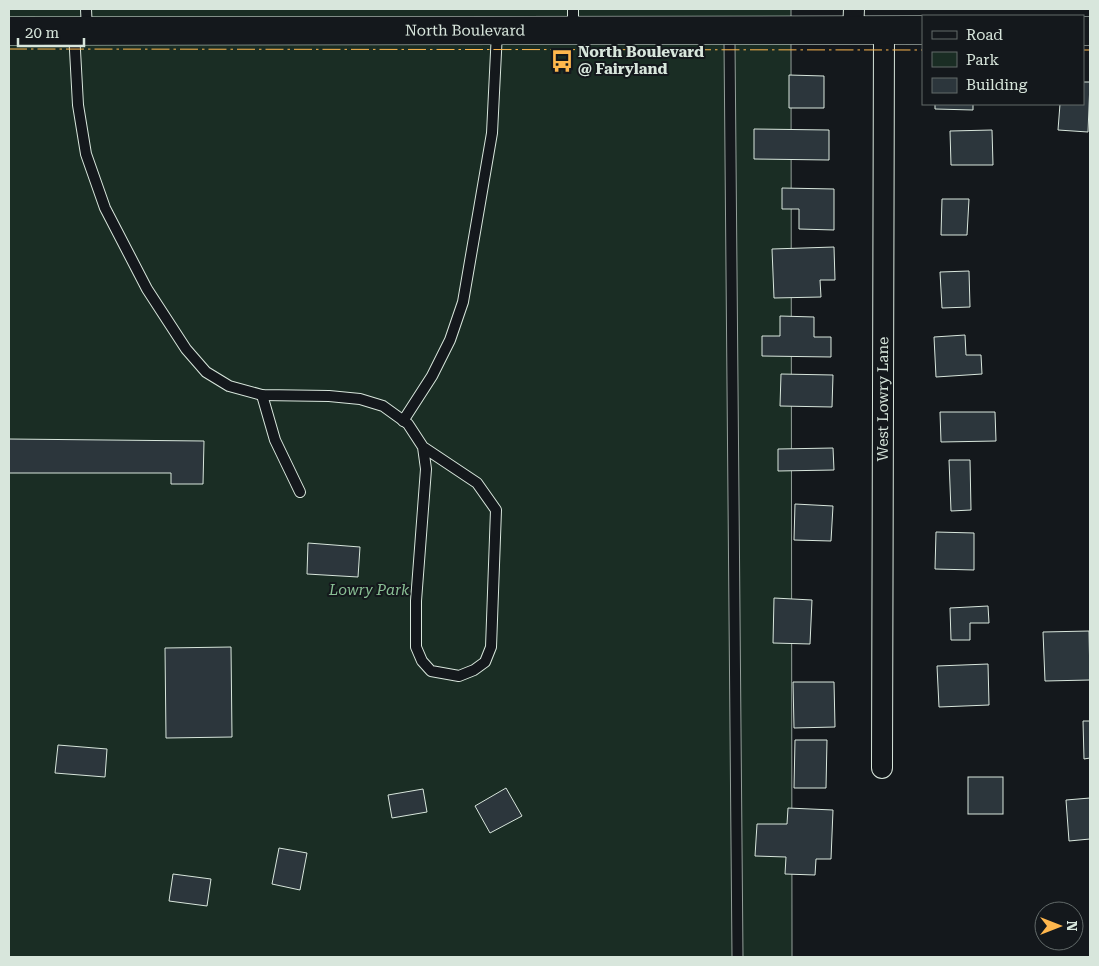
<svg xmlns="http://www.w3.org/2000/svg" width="1099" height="966" viewBox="0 0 1099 966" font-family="'Roboto Serif',serif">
  <rect width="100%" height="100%" fill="#14181c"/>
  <g fill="#1a2d24" stroke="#939e99">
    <rect x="9" y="9" width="782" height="10"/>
    <polygon points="9,41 724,42 732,957 9,957"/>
    <polygon points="735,42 791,42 792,957 743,957"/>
  </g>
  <g fill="#2c363c" stroke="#d8e6dc">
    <polygon points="789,75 824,76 824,108 789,108"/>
    <polygon points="1083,82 1090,82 1088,132 1058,130 1060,104 1083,104"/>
    <polygon points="935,104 973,104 973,110 935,109"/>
    <polygon points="754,129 829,130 829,160 754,159"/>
    <polygon points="992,130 993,165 951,165 950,131"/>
    <polygon points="782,188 834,189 834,230 799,229 799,209 782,209"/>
    <polygon points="942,199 969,199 967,235 941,235"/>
    <polygon points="834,247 835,280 820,280 821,297 774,298 772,249"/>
    <polygon points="969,271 970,307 942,308 940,272"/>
    <polygon points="780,316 814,317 814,337 831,337 831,357 762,356 762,336 780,336"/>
    <polygon points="965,335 966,355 981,355 982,374 936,377 934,337"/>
    <polygon points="781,374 833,375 832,407 780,406"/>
    <polygon points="940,412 995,412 996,441 941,442"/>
    <polygon points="9,439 204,441 203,484 171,484 171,473 9,473"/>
    <polygon points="833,448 834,470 778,471 778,449"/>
    <polygon points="949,460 970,460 971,510 951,511"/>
    <polygon points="795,504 833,506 831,541 794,540"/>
    <polygon points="936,532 974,533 974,570 935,569"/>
    <polygon points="308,543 360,547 358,577 307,574"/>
    <polygon points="774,598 812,600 810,644 773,643"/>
    <polygon points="988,606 989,623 970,623 970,640 951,640 950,608"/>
    <polygon points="1089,631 1090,680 1045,681 1043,632"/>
    <polygon points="231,647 232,737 166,738 165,648"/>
    <polygon points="988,664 989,705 939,707 937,666"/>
    <polygon points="793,682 834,682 835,727 794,728"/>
    <polygon points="1083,721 1090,721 1090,758 1084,759"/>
    <polygon points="795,740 827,740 826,788 794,788"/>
    <polygon points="58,745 107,749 105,777 55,773"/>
    <rect x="968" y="777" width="35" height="37"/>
    <polygon points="506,788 522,816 490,833 475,806"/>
    <polygon points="423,789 427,812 392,818 388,795"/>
    <polygon points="1090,798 1090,839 1069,841 1066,800"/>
    <polygon points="788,808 833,810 831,859 816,859 815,875 785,874 786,857 755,856 757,824 787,824"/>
    <polygon points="279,848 307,853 300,890 272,884"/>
    <polygon points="173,874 211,879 207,906 169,901"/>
  </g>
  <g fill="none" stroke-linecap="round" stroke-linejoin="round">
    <defs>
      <g id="lane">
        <polyline points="86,9 87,30"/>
        <polyline points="573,9 573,30"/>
        <polyline points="74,32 78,105 86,154 105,208 147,289 186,349 206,372 229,386 262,395 329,396 360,399 383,406 408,424 423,447 426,469 416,601 416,647 422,661 431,671 459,676 474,670 485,662 491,647 496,510 477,483 423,447"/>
        <polyline points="262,395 275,440 300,492"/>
        <polyline points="403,421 432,376 450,340 463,302 492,133 497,32"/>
      </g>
      <g id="street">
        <polyline points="853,30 854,9"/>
        <path id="s1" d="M882,768L884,30"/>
      </g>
      <g id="secondary">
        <path id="s2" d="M9,31L923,30"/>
        <polyline points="1083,31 1090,31"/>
      </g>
    </defs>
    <use href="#lane" stroke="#d8e6dc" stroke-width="12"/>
    <use href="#street" stroke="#d8e6dc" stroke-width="22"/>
    <use href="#secondary" stroke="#d8e6dc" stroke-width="29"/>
    <use href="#lane" stroke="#14181c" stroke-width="10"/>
    <use href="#street" stroke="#14181c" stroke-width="20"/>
    <use href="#secondary" stroke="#14181c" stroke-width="28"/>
    <g stroke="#ffb74d" stroke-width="1" stroke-dasharray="18 4 2.5 4" stroke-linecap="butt">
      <polyline points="9,49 923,50"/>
      <polyline points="1083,50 1090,50"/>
    </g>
  </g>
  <defs>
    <symbol id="bus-bare" viewBox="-9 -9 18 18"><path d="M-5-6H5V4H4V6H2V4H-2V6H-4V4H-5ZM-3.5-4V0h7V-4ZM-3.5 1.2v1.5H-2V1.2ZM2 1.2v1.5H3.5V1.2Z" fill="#ffb74d" stroke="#14181c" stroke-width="2.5" paint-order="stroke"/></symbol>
  </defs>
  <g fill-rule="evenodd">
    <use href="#bus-bare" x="546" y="45" width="32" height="32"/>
  </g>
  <g text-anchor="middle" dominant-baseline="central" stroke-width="4" stroke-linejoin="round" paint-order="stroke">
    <g font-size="15" fill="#d8e6dc" stroke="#14181c">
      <text stroke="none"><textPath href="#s2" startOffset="456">North Boulevard</textPath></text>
      <text stroke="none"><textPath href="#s1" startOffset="369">West Lowry Lane</textPath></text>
    </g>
    <g font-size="15" font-weight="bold" fill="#d8e6dc" stroke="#14181c" text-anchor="start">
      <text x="578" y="52">North Boulevard<tspan x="578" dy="17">@ Fairyland</tspan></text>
    </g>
    <g font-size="15" font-style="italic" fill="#8ac095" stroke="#14181c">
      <text x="369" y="590">Lowry Park</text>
    </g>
  </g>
  <rect width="1099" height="966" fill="none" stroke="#d8e6dc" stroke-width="20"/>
  <rect x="922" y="15" width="162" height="90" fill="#14181c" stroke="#626a69"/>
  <rect x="932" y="31" width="25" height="8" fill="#14181c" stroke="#626a69"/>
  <text x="966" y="40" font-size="15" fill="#d8e6dc">Road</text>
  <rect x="932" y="52" width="25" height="15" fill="#1a2d24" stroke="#626a69"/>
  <text x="966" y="65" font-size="15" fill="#d8e6dc">Park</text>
  <rect x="932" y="78" width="25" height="15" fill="#2c363c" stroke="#626a69"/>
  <text x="966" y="90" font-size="15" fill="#d8e6dc">Building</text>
  <g transform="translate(1059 926) rotate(90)"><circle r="24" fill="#14181c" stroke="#626a69"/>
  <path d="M0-4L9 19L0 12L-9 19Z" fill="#ffb74d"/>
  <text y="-8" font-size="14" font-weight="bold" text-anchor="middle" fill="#d8e6dc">N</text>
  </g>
  <path d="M18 38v8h66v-8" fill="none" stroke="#d8e6dc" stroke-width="2.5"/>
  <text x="25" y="38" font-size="15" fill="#d8e6dc" stroke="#14181c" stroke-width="4" paint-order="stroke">20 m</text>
</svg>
